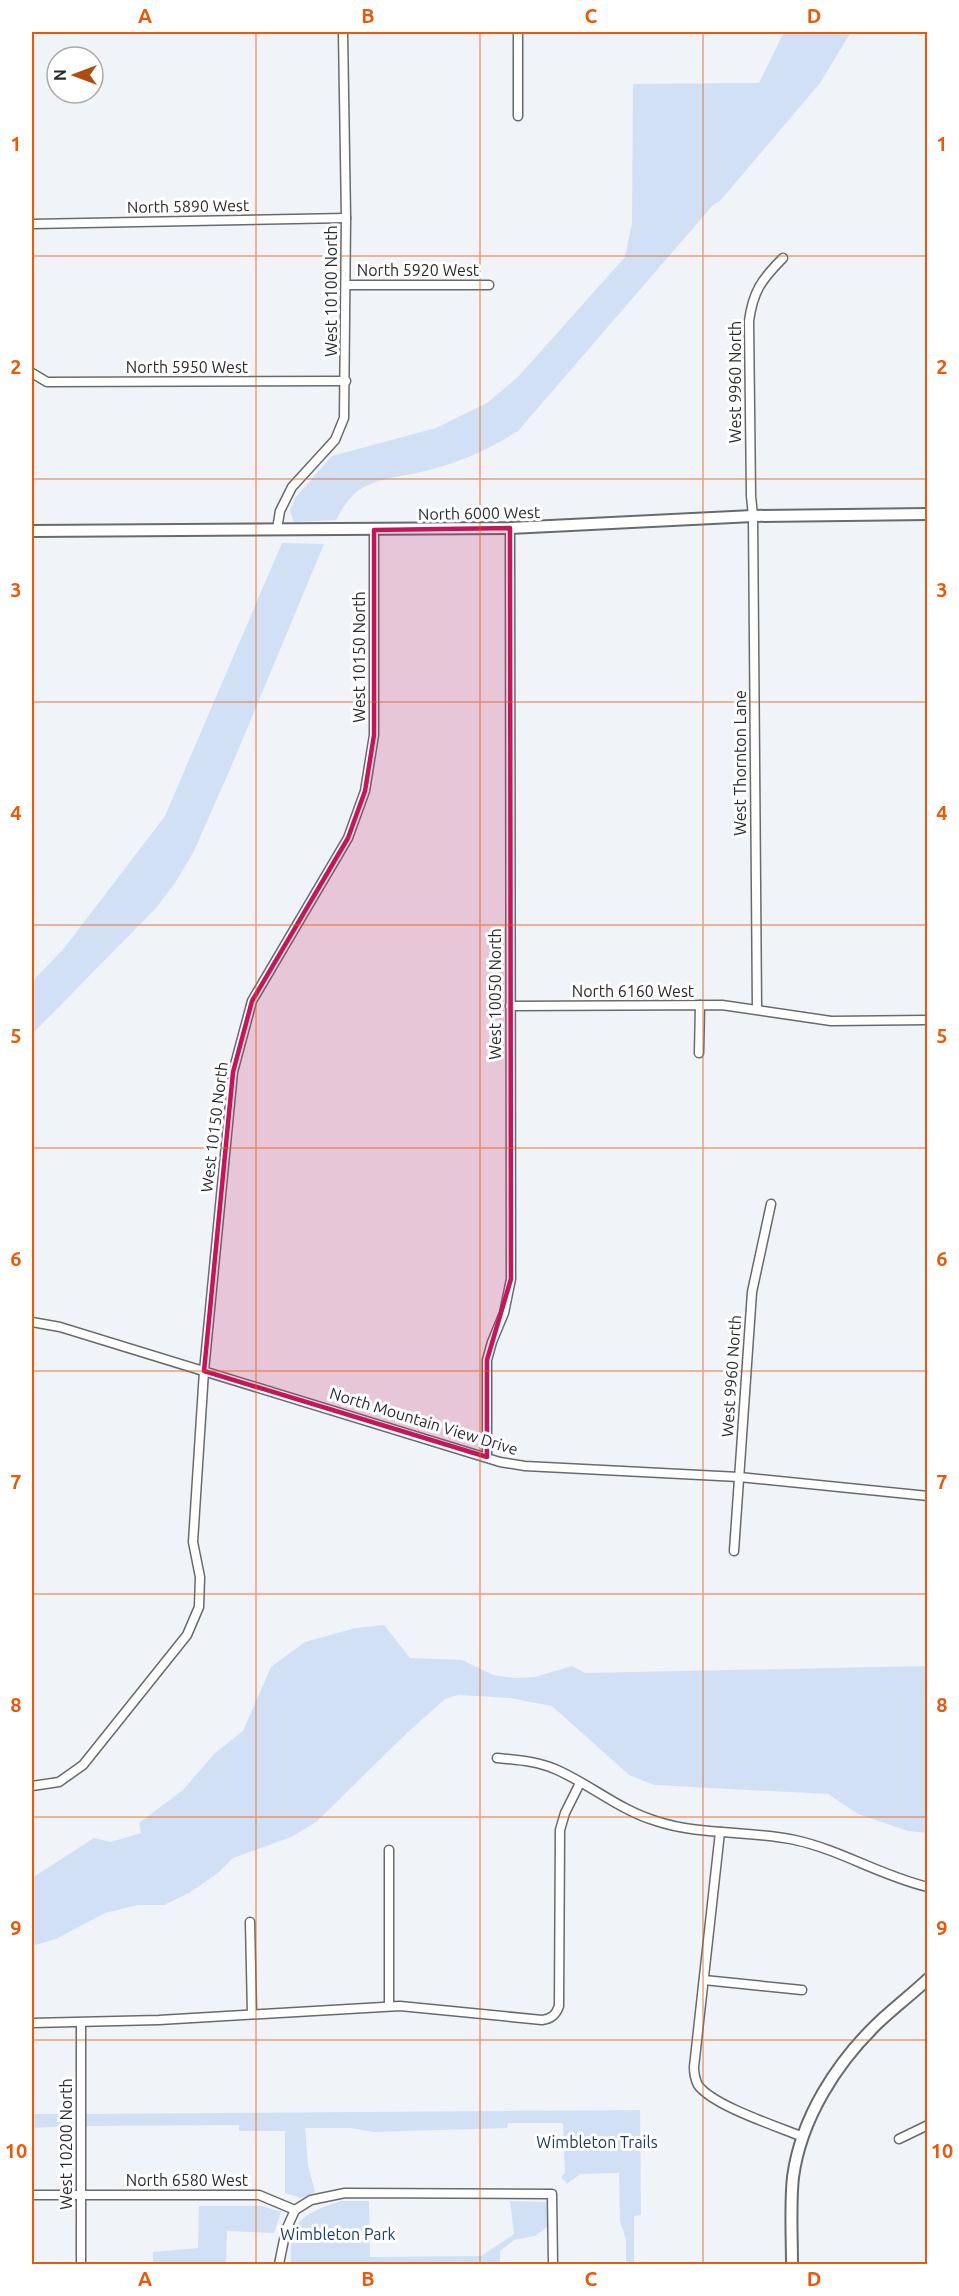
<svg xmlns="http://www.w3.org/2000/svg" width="959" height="2296" viewBox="0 0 959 2296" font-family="Ubuntu,sans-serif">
  <rect width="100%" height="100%" fill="#f0f3f7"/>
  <g fill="#d2e0f5">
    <path d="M784,32H851L820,83L720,201L713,205L518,431C490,449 458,463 425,471C406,476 384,477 366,486C352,492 343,507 336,520L294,522L290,511L295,498L332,456L436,428L487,403L518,377L625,257L632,223L633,84L759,83Z"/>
    <polygon points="282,543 324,544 234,760 194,851 175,883 156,908 32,1034 32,982 65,947 165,816"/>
    <polygon points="384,1625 410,1658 462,1660 493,1675 513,1678 535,1677 572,1666 585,1673 927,1666 927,1833 908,1831 858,1814 828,1794 654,1785 629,1775 552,1706 510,1698 458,1695 445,1699 408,1732 316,1822 291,1837 233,1858 218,1873 189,1893 164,1905 138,1905 105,1913 56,1939 32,1946 32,1878 94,1838 111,1842 141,1833 139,1823 183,1790 214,1754 243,1731 271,1667 305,1642 356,1628"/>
    <polygon points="640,2110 641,2215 634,2216 634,2264 626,2264 626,2240 620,2221 619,2173 580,2174 567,2184 561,2177 565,2173 563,2123 508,2123 507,2128 375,2132 350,2128 305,2128 308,2165 315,2192 301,2198 285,2193 285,2131 239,2131 239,2125 83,2126 83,2114"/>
    <polygon points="32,2114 71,2114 72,2126 32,2128"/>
    <path d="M341,2201H369L370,2257L481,2256L514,2234L510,2201L547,2202V2227L535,2236L514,2240L500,2251V2264H291C289,2220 302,2214 341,2201Z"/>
    <polygon points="199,2206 262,2206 281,2212 274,2233 227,2231 226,2264 153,2264 153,2252 198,2248"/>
  </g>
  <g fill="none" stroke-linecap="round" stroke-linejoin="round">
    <defs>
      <g id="minor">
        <polyline points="518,32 518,116"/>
        <polyline points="32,224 346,218"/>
        <polyline points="346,285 489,285"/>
        <polyline points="32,373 47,382 346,381"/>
        <polyline points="277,529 280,511 292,487 335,440 344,418 346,218 343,32"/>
        <polyline points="510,1006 722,1005 831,1021 928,1020"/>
        <path d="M757,1009L753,516L751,496L749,321C753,291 762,279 783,258"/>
        <polyline points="699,1053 700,1005"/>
        <polyline points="32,1322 60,1327 500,1462 525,1466 739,1477 928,1496"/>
        <polyline points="487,1457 487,1360 492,1342 504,1313 511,1279 510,528"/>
        <polyline points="734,1551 752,1292 771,1204"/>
        <path d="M497,1758C517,1760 537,1761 555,1769C590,1784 619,1810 656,1821C701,1836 749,1830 795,1840C841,1850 881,1876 928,1887"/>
        <polyline points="32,1786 59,1782 83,1765 187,1635 199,1607 200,1577 193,1542 204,1371 233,1072 252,1001 348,838 365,791 374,735 374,530"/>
        <path d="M720,1832L694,2067C694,2074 695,2079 698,2085C713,2106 779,2127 803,2137"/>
        <polyline points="389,1850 389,2006"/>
        <polyline points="250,1922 252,2014"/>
        <polyline points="704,1980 802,1990"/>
        <path d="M32,2023L159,2020L400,2006L542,2020C551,2019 556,2015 559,2006L560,1830L565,1813L580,1783"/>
        <polyline points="81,2023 81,2264"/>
        <polyline points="899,2139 928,2125"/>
        <polyline points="32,2195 259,2195 295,2210 311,2200 345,2193 552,2194 553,2264"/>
        <polyline points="279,2264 286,2230 295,2210"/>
      </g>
      <g id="tertiary">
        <polyline points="32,531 510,528 753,516 928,514"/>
        <path d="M792,2264C792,2236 790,2205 793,2177C801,2118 837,2062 879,2022C895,2007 912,1994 928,1979"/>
      </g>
    </defs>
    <use href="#minor" stroke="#686b6e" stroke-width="11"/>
    <use href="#tertiary" stroke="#686b6e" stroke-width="14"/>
    <use href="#minor" stroke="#fff" stroke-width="8"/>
    <use href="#tertiary" stroke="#fff" stroke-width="10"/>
  </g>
  <path fill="#c2185b" fill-opacity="0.2" stroke="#c2185b" stroke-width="4.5" stroke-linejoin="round" d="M510,528L511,1279L487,1360V1457L204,1371L233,1072L252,1001L348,838L365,791L374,735V530Z"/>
  <path fill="none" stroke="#e8590c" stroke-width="1.5" stroke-opacity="0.55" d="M256,32V2264M480,32V2264M703,32V2264M32,256H928M32,479H928M32,702H928M32,925H928M32,1148H928M32,1371H928M32,1594H928M32,1817H928M32,2040H928"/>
  <g text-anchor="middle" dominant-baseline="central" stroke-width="6" stroke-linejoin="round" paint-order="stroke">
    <g font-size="16" fill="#2b2c2e" stroke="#fff">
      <text transform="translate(188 206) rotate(-1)">North 5890 West</text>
      <text x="418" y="270">North 5920 West</text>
      <text transform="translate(331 291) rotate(-90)">West 10100 North</text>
      <text x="187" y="367">North 5950 West</text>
      <text transform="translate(735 382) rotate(-90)">West 9960 North</text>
      <text transform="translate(479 513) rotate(-1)">North 6000 West</text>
      <text transform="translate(359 657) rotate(-90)">West 10150 North</text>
      <text transform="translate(740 763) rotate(-90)">West Thornton Lane</text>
      <text x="633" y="991">North 6160 West</text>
      <text transform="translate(495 994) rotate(-90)">West 10050 North</text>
      <text transform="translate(214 1127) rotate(-83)">West 10150 North</text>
      <text transform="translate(731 1376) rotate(-86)">West 9960 North</text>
      <text transform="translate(424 1421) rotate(17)">North Mountain View Drive</text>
      <text transform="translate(66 2144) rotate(-90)">West 10200 North</text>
      <text x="187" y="2180">North 6580 West</text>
    </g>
    <g font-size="16" fill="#1f3c63" stroke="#fff">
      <text x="597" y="2142">Wimbleton Trails</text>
      <text x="338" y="2234">Wimbleton Park</text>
    </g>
  </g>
  <rect width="959" height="2296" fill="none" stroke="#ffffff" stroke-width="66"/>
  <g transform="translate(75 75) rotate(270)"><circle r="28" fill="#ffffff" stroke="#aaabab" stroke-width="1.5"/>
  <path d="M0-4.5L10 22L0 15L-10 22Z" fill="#af4d0e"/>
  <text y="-9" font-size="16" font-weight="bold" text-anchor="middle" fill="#2b2c2e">N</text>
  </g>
  <rect x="33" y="33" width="893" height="2230" fill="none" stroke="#e8590c" stroke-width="2"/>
  <g font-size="20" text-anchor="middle" font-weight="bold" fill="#e8590c">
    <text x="145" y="23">A</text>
    <text x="368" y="23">B</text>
    <text x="591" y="23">C</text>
    <text x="814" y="23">D</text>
    <text x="16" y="151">1</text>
    <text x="942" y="151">1</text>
    <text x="16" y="374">2</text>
    <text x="942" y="374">2</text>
    <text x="16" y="597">3</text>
    <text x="942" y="597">3</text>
    <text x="16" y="820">4</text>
    <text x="942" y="820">4</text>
    <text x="16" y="1043">5</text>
    <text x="942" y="1043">5</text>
    <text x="16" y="1266">6</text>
    <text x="942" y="1266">6</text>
    <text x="16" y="1489">7</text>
    <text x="942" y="1489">7</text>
    <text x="16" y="1712">8</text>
    <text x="942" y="1712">8</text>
    <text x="16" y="1935">9</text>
    <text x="942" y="1935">9</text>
    <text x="16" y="2158">10</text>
    <text x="942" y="2158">10</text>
    <text x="145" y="2286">A</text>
    <text x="368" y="2286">B</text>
    <text x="591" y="2286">C</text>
    <text x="814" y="2286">D</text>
  </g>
</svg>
